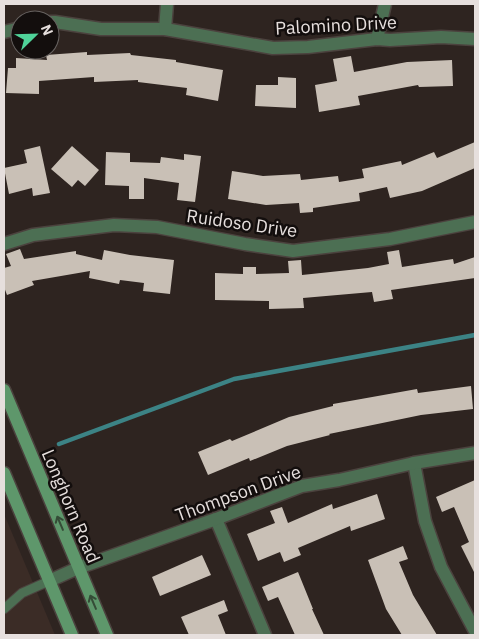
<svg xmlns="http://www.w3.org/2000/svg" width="479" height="639" viewBox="0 0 479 639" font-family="'IBM Plex Sans',sans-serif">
  <rect width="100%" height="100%" fill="#2e2420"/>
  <polygon fill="#3b2c26" points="4,514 55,635 4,635"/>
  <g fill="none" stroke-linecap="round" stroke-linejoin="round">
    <polyline stroke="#3c8385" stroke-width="4.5" points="59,444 234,379 475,335"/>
  </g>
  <g fill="#c9c0b6">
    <polygon points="87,52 87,55 130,53 131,55 176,60 176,62 223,70 218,101 186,95 187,88 138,82 138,80 94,82 94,77 39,81 39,94 6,93 8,68 16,68 16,58 47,60 46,55"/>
    <polygon points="351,56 354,72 407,62 452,60 453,86 419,87 418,85 358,96 360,105 319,112 315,85 337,81 333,59"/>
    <polygon points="278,77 296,78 296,108 255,106 256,85 278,85"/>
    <polygon points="475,142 475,168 422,191 390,198 387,187 359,193 360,201 313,208 313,212 300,213 299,203 266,205 228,199 232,171 263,176 300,174 301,180 338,176 339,182 364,178 362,169 401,161 402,165 434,152 437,158"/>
    <polygon points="40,146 50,193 33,196 32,188 9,194 4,168 27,163 24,150"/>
    <polygon points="72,146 99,170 85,186 78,180 72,187 51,169"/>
    <polygon points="106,152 130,153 130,162 160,163 161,157 184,160 184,154 201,156 195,202 177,200 179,183 144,178 144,199 129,199 129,186 105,185"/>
    <polygon points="20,249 24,259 76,251 76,254 102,260 104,250 130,255 174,260 170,294 143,291 144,283 120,280 119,284 89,278 90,271 32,281 34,285 7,295 4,287 4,268 11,266 6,254"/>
    <polygon points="399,250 402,267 453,259 454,264 475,257 475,278 391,290 393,299 374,302 372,292 303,298 304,308 269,309 269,301 215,300 215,273 243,274 243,267 256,267 256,274 289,273 288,261 301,260 302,275 368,268 389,264 387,252"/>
    <polygon points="471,386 473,409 421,415 329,434 330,435 287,446 250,461 249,458 208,475 198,452 230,439 232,441 289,417 333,406 333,404 417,389 418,393"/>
    <polygon points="475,480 475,574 461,546 469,542 454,507 442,512 436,497"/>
    <polygon points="377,494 385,519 351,531 350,526 298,548 301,555 284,562 280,552 258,561 247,534 275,523 270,511 282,507 288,523 332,504 333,509"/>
    <polygon points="403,546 408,559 399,562 413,595 437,635 402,635 386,609 368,560"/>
    <polygon points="202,555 211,575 160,596 152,577"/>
    <polygon points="298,572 313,609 312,609 324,635 295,635 278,597 268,601 262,587"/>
    <polygon points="224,600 228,611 218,615 226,635 189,635 181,617"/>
  </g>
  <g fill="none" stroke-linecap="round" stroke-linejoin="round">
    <defs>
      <polyline id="service" points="4,609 22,593 49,581"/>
      <g id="minor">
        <polyline points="50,22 55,22 101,29 165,29 273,48 308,47 377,39 390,40 441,37 475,39"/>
        <polyline points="165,29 167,4"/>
        <polyline points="4,32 20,28"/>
        <polyline points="377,39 385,4"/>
        <polyline points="4,244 33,235 114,225 157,227 245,244 293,251 390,239 475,222"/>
        <polyline points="414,463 425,521 441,567 475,631"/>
        <polyline points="216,519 265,635"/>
        <polyline points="49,581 78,568 216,519 302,486 339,480 414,463 475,453"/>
      </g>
      <g id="secondary">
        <polyline points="4,390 107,635"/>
        <polyline points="4,473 72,635"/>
      </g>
    </defs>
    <use href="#service" stroke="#4b423e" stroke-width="11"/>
    <use href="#minor" stroke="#4b423e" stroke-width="15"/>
    <use href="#secondary" stroke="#4b423e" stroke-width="15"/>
    <use href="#service" stroke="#4c6f53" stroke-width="9"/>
    <use href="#minor" stroke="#4c6f53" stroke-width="12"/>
    <use href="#secondary" stroke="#5e976b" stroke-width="12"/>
  </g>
  <defs><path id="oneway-shaft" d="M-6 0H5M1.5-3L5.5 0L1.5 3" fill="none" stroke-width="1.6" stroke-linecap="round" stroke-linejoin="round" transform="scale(1.25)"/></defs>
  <g stroke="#354c37">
    <use href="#oneway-shaft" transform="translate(60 523) rotate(-113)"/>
    <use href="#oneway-shaft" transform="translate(93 602) rotate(-113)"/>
  </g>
  <g text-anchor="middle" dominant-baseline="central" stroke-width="5" stroke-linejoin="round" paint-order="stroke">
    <g font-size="18" fill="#e6dfdd" stroke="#130e0d">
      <text transform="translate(336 25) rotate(-3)">Palomino Drive</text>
      <text transform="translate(242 223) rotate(8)">Ruidoso Drive</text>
      <text transform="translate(238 493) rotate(-20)">Thompson Drive</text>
      <text transform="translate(71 506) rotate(67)">Longhorn Road</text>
    </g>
  </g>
  <rect width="479" height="639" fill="none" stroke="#e6dfdd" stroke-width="10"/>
  <g transform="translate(35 35) rotate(67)"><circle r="24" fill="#130e0d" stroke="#676260"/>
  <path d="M0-4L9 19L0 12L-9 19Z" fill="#4fd399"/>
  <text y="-8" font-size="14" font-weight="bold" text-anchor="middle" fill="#e6dfdd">N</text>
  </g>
</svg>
